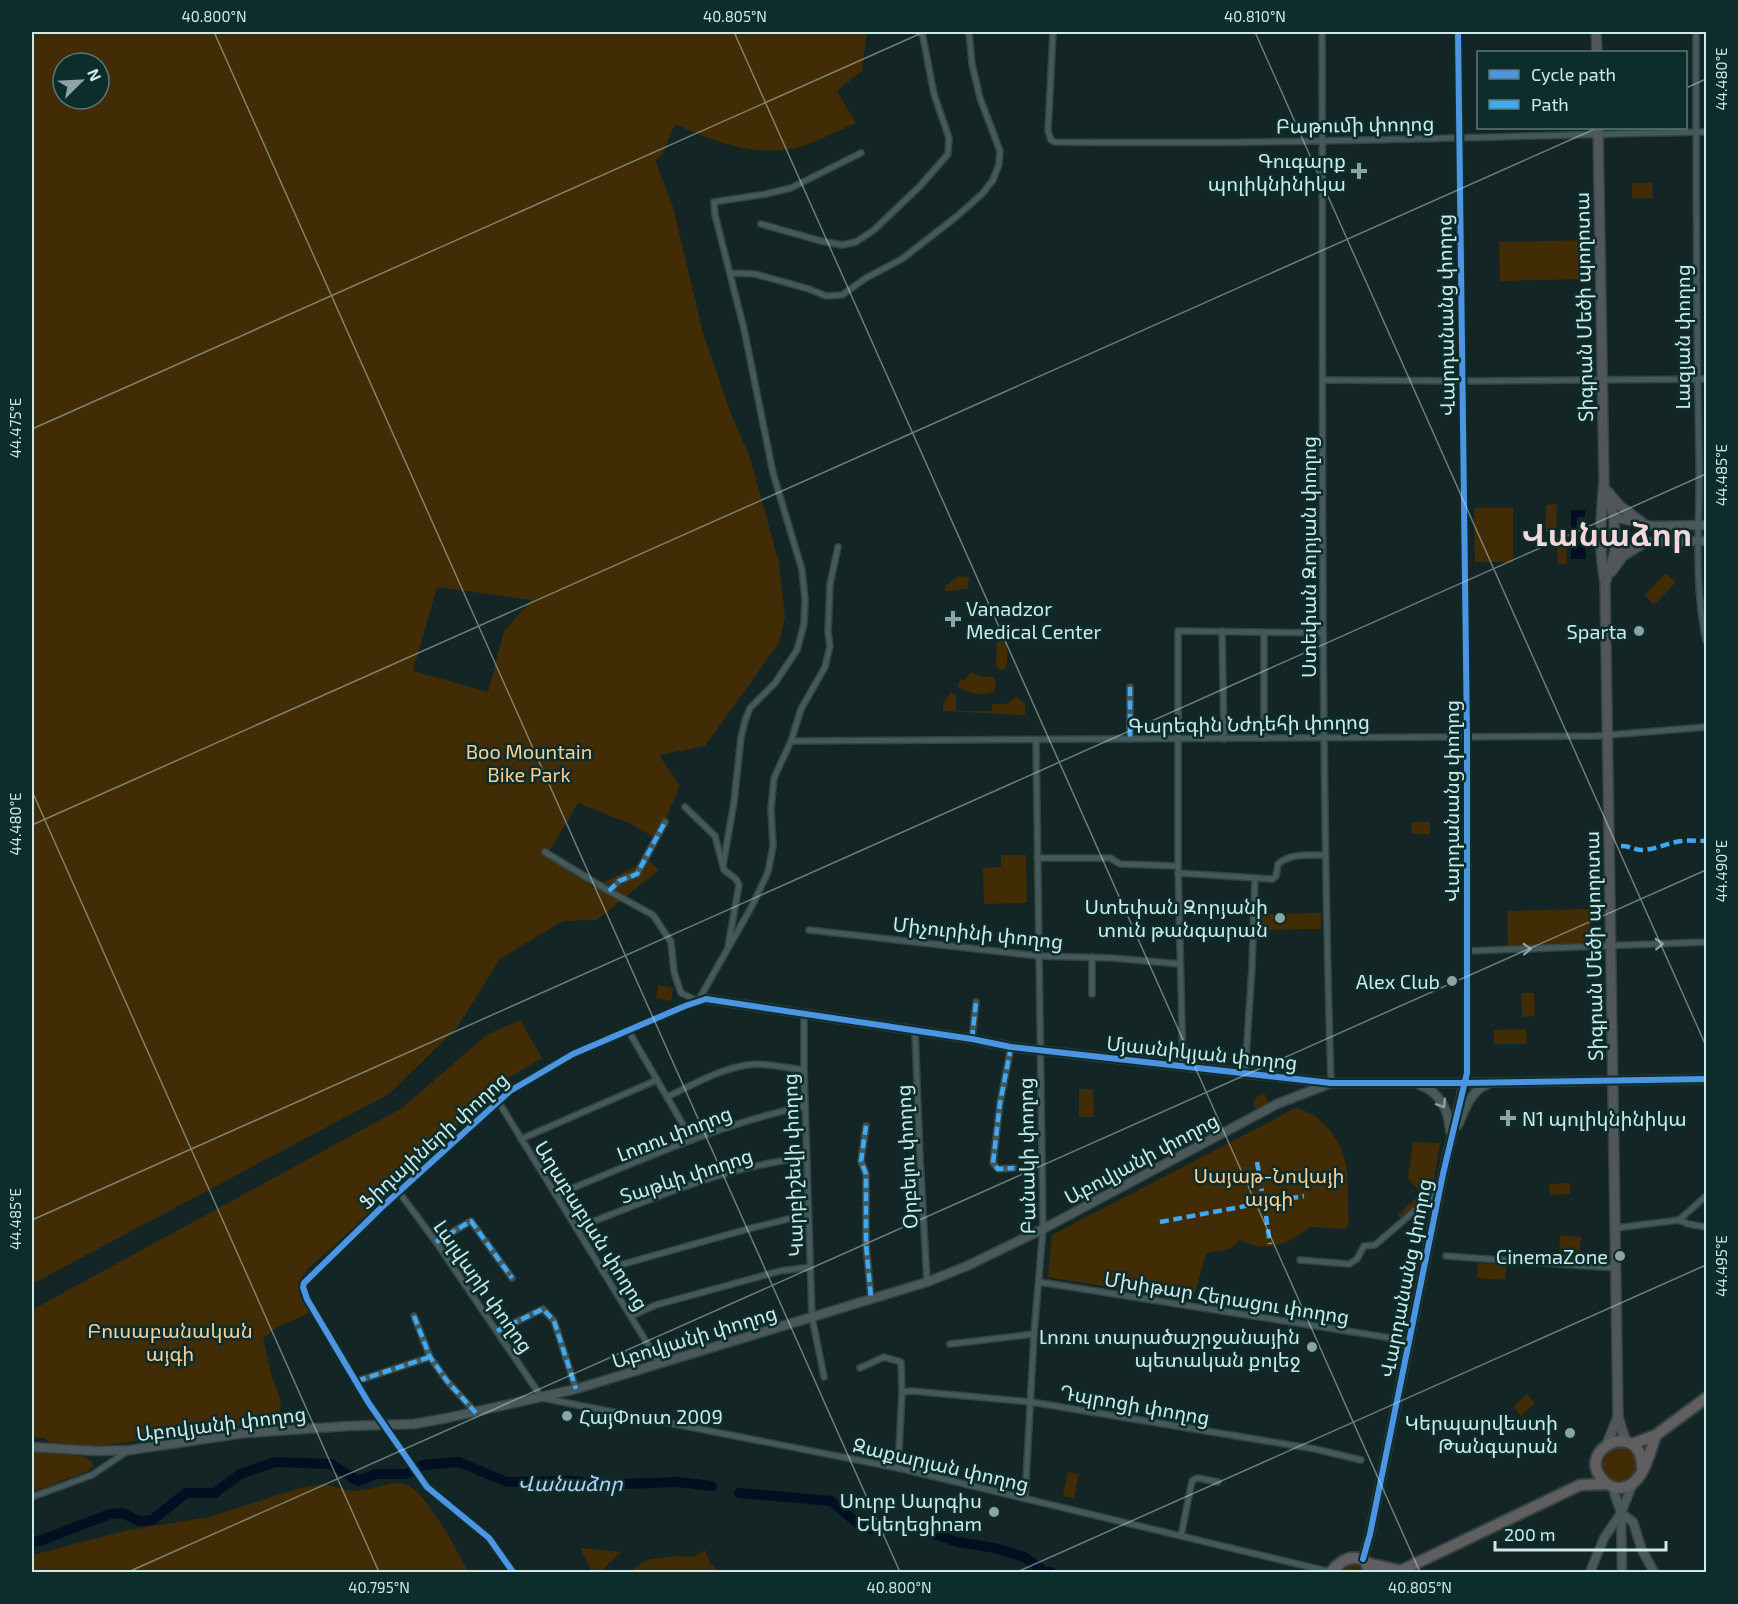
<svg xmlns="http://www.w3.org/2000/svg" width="1738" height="1604" viewBox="0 0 1738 1604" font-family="'Exo 2','Noto Sans Armenian',sans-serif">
  <rect width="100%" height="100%" fill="#142525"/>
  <g fill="#412c06" fill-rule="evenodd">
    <path d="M32,32H867L862,71L837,91L856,123C839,130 807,147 791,149C750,156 712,140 675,124L662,155L655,160L673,207L703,333L731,414L750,457L779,563L785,617L779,643L705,746L659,755L680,786L657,839L631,824L578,803L550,850L593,888L648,860L659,870L597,920L563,921L500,959L456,1029L389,1094L32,1284ZM63,63H99V99H63ZM437,587L532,600L504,631L488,692L413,671Z"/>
    <polygon points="1632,183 1652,183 1653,198 1632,198"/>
    <polygon points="1587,240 1588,279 1500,281 1499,242"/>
    <polygon points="1557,504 1556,532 1546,533 1546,505"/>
    <polygon points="1474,508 1513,508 1513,562 1475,562"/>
    <polygon points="1663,530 1687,530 1687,536 1663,537"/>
    <polygon points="1557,544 1566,544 1567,564 1558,564"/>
    <polygon points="1666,573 1676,582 1654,605 1645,595"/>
    <polygon points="959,576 969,577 968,589 945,591 945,586"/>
    <polygon points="1002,640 1007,643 1007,665 1005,669 1001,670 996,666 997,642"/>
    <path d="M971,672L979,676L994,677L996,680L995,691C983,697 967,693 957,686L961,679L965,681Z"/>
    <polygon points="951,692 956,695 956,711 992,711 992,704 1006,704 1017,697 1025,703 1025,715 943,711 943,703"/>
    <polygon points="1411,822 1430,822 1430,834 1412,834"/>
    <polygon points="1001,855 1026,855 1027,903 984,904 983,868 1001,867"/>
    <polygon points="1590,909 1591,945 1508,948 1507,911"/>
    <polygon points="1321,913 1321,929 1257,930 1257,914"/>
    <polygon points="658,985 673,988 671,1001 656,998"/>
    <polygon points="1521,993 1534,993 1535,1016 1522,1017"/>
    <polygon points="520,1020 542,1058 505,1080 383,1197 363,1220 309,1268 301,1278 300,1284 302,1296 311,1312 276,1328 263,1338 272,1377 281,1401 279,1423 259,1423 100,1446 51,1443 44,1438 32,1438 32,1310 402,1108 488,1034"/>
    <polygon points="1526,1029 1527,1044 1494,1044 1494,1030"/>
    <polygon points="1079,1089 1093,1089 1094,1117 1079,1117"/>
    <polygon points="1264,1093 1269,1103 1256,1110 1254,1105 1255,1098"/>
    <path d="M1296,1108C1313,1113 1318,1117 1330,1131C1354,1159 1346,1190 1349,1224L1346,1229L1310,1227C1288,1244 1267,1254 1240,1240L1230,1249L1206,1253L1193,1301L1048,1277L1052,1235Z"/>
    <polygon points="1413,1142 1440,1143 1434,1181 1430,1192 1401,1219 1398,1215 1421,1193 1408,1178"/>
    <polygon points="1570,1183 1570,1194 1550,1195 1549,1184"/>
    <polygon points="1560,1235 1581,1237 1579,1263 1559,1261"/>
    <polygon points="1478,1263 1506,1265 1505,1280 1477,1278"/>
    <polygon points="1527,1394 1535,1403 1521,1416 1513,1407"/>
    <circle cx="1619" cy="1465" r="17"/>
    <polygon points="32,1452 83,1456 92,1461 93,1467 86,1472 32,1492"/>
    <polygon points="1068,1472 1079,1474 1074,1498 1063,1496"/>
    <path d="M324,1484C334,1486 346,1491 356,1491C372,1491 391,1479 407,1485C426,1492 459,1553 468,1572H32V1555L129,1530L209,1517L300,1488Z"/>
    <polygon points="580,1548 621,1552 600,1572 592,1572"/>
    <polygon points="705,1550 710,1563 720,1572 632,1572 634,1568 650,1559 676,1556 693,1557"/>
    <polygon points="1355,1562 1363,1564 1365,1572 1337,1572"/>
  </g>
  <g fill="#020f22">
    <polygon points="1571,510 1585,510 1585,517 1577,517 1576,532 1571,532"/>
    <polygon points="1581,538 1585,538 1586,559 1571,559 1571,543 1580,542"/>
  </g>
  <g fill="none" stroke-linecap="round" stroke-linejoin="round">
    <g stroke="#020f22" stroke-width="10">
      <polyline points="739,1493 831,1501 861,1526 871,1529 910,1526 958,1542 995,1548 1024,1557 1045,1572 1051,1572"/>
      <polyline points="32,1542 42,1540 110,1514 123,1513 139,1521 152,1520 186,1493 215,1493 240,1474 275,1462 331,1464 358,1481 376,1474 406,1474 423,1465 459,1462 507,1482 573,1481 595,1485 678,1482 712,1486"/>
    </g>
    <defs>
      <g id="street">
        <path d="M1053,32L1048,131L1051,140L1055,142C1272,145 1489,136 1706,132"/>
        <path d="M1322,32C1323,382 1320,732 1331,1083"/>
        <polyline points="1458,32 1467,737 1468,1044 1467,1073 1464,1083"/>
        <path d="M1696,32C1696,174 1696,317 1699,460C1700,521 1693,581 1706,641"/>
        <polyline points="761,224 821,241 842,245 856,242 874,230 920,186 948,154 949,138 934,94 922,32"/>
        <polyline points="730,273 755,274 809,289 826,296 842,295 866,278 902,259 956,217 982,194 993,180 999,164 1000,151 980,98 972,64 969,32"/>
        <polyline points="1323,380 1470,381 1706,379"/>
        <polyline points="1222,631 1224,739"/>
        <polyline points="1264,632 1264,738"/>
        <polyline points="1130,687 1130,739"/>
        <polyline points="791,741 1596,736 1706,727"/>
        <polyline points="685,807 715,836 724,870 736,879 739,885 728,947"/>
        <polyline points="545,852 609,891 653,915 671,942 674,972 681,993 698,1001"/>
        <polyline points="1037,858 1110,858 1120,864 1178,866"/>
        <polyline points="723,865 734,802 741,737 745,721 750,708 775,683 797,650 804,624 805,599 802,570 773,473 744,329 715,215 714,202 766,194 791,188 861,153"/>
        <path d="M1178,873L1273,879L1276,876L1278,864C1291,853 1309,855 1325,855"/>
        <polyline points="609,891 619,881 637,874 665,822"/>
        <polyline points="809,930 1039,956 1113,958 1180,964"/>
        <polyline points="1468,951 1706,942"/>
        <polyline points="1092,994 1092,957"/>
        <polyline points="804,1013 804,1070 812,1317 824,1377"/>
        <polyline points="628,1030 692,1140"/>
        <polyline points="915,1031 920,1158 927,1282"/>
        <polyline points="972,1039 976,1002"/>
        <polyline points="1011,1047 1000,1103 993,1163 998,1169 1014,1168"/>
        <polyline points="1183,1066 1178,866 1178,631 1323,633"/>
        <polyline points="1245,1073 1252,967 1255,878"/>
        <path d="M667,1097C692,1085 720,1069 747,1065C765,1062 786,1068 804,1070"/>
        <polyline points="498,1101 660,1364"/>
        <polyline points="866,1126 861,1161 866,1174 866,1244 871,1298"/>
        <polyline points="521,1139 657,1080"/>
        <polyline points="399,1192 436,1242 542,1398 898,1468 1331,1572"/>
        <path d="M556,1195C637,1162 719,1124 805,1106"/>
        <polyline points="1679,1220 1706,1196"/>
        <path d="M576,1228C650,1200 727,1165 806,1158"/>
        <polyline points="1616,1228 1679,1220 1688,1224 1706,1227"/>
        <polyline points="436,1242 471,1221 512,1278"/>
        <polyline points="1446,1256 1616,1268"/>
        <polyline points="1300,1260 1349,1264 1357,1259 1364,1246 1375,1245 1439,1190"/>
        <polyline points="602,1270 748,1229 808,1214"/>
        <polyline points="1039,1282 1410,1341"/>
        <polyline points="414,1316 430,1357 447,1381 475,1412"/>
        <polyline points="631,1316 656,1305 780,1271 810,1267"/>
        <polyline points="497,1331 543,1309 554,1321 576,1389"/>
        <polyline points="950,1344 1034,1334"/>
        <polyline points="860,1368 884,1357 901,1362 902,1392 898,1468"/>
        <polyline points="357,1381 430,1357"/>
        <polyline points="902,1392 912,1391 1031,1402 1315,1449 1361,1460"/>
        <polyline points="32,1497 92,1475 129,1450"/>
        <polyline points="1025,1499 1034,1334 1043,1229 1036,740"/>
        <polyline points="1181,1536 1192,1481 1197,1478 1218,1482"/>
        <polyline points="513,1572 489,1538 427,1487 368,1402 307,1299 303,1287 304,1283 382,1207 510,1091 573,1054 698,1001 752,906 768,872 773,846 771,809 774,778 791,741 801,709 825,667 830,646 828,632 830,584 838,547"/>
      </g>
      <g id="secondary">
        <polyline points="1614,517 1653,526 1706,525"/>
        <polyline points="1615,552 1645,542 1706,541"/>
        <polyline points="698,1001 706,999 972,1039 1011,1047 1331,1083 1464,1083 1706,1079"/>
        <path d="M1420,1085C1440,1092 1449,1111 1450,1131"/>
        <path d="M1458,1125C1465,1109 1471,1090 1488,1084"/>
        <polyline points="32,1447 97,1451 130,1450 245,1433 348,1426 414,1424 447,1418 576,1389 927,1282 967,1266 1043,1229 1277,1104 1331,1083"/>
        <polyline points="1612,1486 1621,1513 1622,1572"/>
        <polyline points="1621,1513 1633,1522 1642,1550 1654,1572"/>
        <polyline points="1363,1559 1370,1534 1443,1174 1464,1083"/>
        <polyline points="1590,1572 1604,1538 1621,1513 1633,1483"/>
      </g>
      <g id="primary">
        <polyline points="1596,32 1597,52"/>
        <path d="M1598,128L1604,481C1601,518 1598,545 1605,582L1618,1417L1626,1442"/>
        <polyline points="1604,486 1614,517 1615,552 1606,580"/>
        <polyline points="1608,492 1620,506 1644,524"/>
        <polyline points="1611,572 1623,556 1645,542"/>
        <polyline points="1607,1444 1618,1417"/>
      </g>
      <g id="highway">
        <polyline points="1632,1444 1656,1435 1706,1398"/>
        <path d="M1642,1468C1643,1419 1575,1447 1602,1479C1606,1484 1612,1487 1618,1488C1643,1489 1649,1453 1656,1435"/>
        <polyline points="1367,1563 1402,1571"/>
        <path d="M1331,1572C1340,1561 1351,1554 1365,1560L1369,1572"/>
        <polyline points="1398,1572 1580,1485 1607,1484"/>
      </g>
    </defs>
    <use href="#street" stroke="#334242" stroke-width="8"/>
    <use href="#secondary" stroke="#334242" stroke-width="11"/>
    <use href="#primary" stroke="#334242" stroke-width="12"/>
    <use href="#highway" stroke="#334242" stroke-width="14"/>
    <use href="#street" stroke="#445a5a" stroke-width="5"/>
    <use href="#secondary" stroke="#4a5859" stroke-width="8"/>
    <use href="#primary" stroke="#515758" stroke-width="9"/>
    <use href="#highway" stroke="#615e60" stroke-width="10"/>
    <g stroke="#3fa9f5" stroke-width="4.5" stroke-dasharray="9 4.5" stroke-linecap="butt">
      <polyline points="1130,687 1130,739"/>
      <path d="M1621,846C1632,846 1636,851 1644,850C1657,849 1670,842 1682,841C1690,840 1698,841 1706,841"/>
      <polyline points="609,891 619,881 637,874 665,822"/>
      <polyline points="972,1039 976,1002"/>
      <polyline points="1011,1047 1000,1103 993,1163 998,1169 1014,1168"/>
      <polyline points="866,1126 861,1161 866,1174 866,1244 871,1298"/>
      <polyline points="1257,1162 1262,1191"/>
      <polyline points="1276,1201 1304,1196"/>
      <polyline points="1266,1216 1270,1244"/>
      <polyline points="1160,1222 1251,1205"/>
      <polyline points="436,1242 471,1221 512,1278"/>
      <polyline points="414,1316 430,1357 447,1381 476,1413"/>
      <polyline points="497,1331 543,1309 554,1321 576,1389"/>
      <polyline points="357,1381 430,1357"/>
    </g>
    <defs>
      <g id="cycleway">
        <polyline points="1363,1559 1370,1534 1443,1174 1467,1073 1467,737 1458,32"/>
        <polyline points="513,1572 489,1538 427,1487 368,1402 307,1299 303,1287 304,1283 382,1207 510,1091 573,1054 685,1006 706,999 972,1039 1011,1047 1331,1083 1464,1083 1706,1079"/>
      </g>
    </defs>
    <use href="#cycleway" stroke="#0c2d2c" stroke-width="10"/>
    <use href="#cycleway" stroke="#4d94e3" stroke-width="6"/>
  </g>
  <defs><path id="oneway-chevron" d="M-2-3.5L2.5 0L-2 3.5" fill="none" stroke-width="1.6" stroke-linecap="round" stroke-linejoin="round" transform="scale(1.5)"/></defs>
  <g stroke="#88a2a2">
    <use href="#oneway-chevron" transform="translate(1659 944) rotate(-2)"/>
    <use href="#oneway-chevron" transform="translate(1527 949) rotate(-2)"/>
  </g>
  <use stroke="#8ba1a1" href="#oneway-chevron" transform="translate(1442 1104) rotate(58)"/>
  <path fill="none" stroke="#cceae9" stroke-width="1.5" stroke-opacity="0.45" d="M214,32L900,1572M734,32L1420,1572M1255,32L1706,1046M32,34L36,32M1686,88L1706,79M32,429L924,32M32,791L379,1572M32,825L1597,128M32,1220L1706,474M128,1572L1706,870M1017,1572L1706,1265"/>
  <g fill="#8ca5a4" stroke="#0c2d2c" stroke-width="2">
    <path d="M1356 162h6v6h6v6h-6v6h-6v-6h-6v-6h6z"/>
    <path d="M950 610h6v6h6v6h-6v6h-6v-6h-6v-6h6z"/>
    <circle cx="1639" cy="631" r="6"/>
    <circle cx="1280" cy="918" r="6"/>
    <circle cx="1452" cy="981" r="6"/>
    <path d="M1505 1109h6v6h6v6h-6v6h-6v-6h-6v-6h6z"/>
    <circle cx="1620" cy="1256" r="6"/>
    <circle cx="1312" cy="1347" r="6"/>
    <circle cx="567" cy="1416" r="6"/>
    <circle cx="1570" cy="1433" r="6"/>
    <circle cx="994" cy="1512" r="6"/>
  </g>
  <g text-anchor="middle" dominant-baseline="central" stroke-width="5" stroke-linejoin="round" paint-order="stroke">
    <g font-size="20" fill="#cceae9" stroke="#0c2d2c">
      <text transform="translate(1355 124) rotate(-1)">Բաթումի փողոց</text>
      <text transform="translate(1583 307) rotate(-91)">Տիգրան Մեծի պողոտա</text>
      <text transform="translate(1445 315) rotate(-91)">Վարդանանց փողոց</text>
      <text transform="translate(1682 337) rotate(-90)">Լազյան փողոց</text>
      <text transform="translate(1308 557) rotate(-90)">Ստեփան Զորյան փողոց</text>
      <text transform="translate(1249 723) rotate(-1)">Գարեգին Նժդեհի փողոց</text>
      <text transform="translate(1451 801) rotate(-90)">Վարդանանց փողոց</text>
      <text transform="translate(978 932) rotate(6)">Միչուրինի փողոց</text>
      <text transform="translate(1593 946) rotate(-91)">Տիգրան Մեծի պողոտա</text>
      <text transform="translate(1202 1052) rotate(6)">Մյասնիկյան փողոց</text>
      <text transform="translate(674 1133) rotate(-21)">Լոռու փողոց</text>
      <text transform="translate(433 1140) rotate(-42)">Ֆիդայիների փողոց</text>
      <text transform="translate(1026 1156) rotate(-91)">Բանակի փողոց</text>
      <text transform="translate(906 1157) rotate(-93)">Օրբելու փողոց</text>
      <text transform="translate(1141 1158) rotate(-28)">Աբովյանի փողոց</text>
      <text transform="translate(792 1165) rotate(-92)">Կարբիշեվի փողոց</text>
      <text transform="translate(686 1175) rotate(-18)">Տաթևի փողոց</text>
      <text transform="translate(592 1225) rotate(58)">Աղաբաբյան փողոց</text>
      <text transform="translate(1405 1278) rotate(-79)">Վարդանանց փողոց</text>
      <text transform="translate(484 1286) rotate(55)">Լալվարի փողոց</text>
      <text transform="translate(1227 1297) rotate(9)">Մխիթար Հերացու փողոց</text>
      <text transform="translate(694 1336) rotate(-17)">Աբովյանի փողոց</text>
      <text transform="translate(1135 1404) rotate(10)">Դպրոցի փողոց</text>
      <text transform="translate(221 1423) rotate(-7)">Աբովյանի փողոց</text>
      <text transform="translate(941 1464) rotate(13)">Զաքարյան փողոց</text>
    </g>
    <g font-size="20" fill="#cceae9" stroke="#0c2d2c" text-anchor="end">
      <text x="1346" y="160">Գուգարք<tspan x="1346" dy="23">պոլիկնինիկա</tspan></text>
      <text x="966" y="608" text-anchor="start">Vanadzor<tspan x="966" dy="23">Medical Center</tspan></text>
      <text x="1627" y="631">Sparta</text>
      <text x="1268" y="906">Ստեփան Զորյանի<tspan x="1268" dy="23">տուն թանգարան</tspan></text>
      <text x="1440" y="981">Alex Club</text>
      <text x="1522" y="1118" text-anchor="start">N1 պոլիկնինիկա</text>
      <text x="1608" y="1256">CinemaZone</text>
      <text x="1300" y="1336">Լոռու տարածաշրջանային<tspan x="1300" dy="23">պետական քոլեջ</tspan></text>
      <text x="579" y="1416" text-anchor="start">ՀայՓոստ 2009</text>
      <text x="1558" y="1422">Կերպարվեստի<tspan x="1558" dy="23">Թանգարան</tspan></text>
      <text x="982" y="1500">Սուրբ Սարգիս<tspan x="982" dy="23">Եկեղեցիnam</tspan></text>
    </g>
    <g font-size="20" fill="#fdcf92" stroke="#0c2d2c">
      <text x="529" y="751">Boo Mountain<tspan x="529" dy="23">Bike Park</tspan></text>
      <text x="1269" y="1175">Սայաթ-Նովայի<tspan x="1269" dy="23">այգի</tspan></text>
      <text x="170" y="1330">Բուսաբանական<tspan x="170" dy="23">այգի</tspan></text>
    </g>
    <g font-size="21" font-style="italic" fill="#b2d0f6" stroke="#0c2d2c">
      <text x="570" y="1482">Վանաձոր</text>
    </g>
    <g font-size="32" font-weight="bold" fill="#f9d6d8" stroke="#0c2d2c">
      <text x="1607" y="533">Վանաձոր</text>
    </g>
  </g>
  <rect width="1738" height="1604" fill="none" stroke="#0c2d2c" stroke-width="66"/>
  <rect x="1477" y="51" width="210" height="78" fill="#0c2d2c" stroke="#597978" stroke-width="1.5"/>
  <rect x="1489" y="70" width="30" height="9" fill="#4d94e3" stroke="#597978" stroke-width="1.5"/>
  <text x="1531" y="81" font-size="18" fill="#cceae9">Cycle path</text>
  <rect x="1489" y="100" width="30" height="9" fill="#3fa9f5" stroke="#597978" stroke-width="1.5"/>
  <text x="1531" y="111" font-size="18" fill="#cceae9">Path</text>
  <g transform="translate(81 81) rotate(66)"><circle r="28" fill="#0c2d2c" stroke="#597978" stroke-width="1.5"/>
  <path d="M0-4.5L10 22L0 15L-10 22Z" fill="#8ca5a4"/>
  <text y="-9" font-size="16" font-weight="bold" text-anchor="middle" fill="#cceae9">N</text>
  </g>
  <path d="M1495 1541v9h171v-9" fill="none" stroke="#cceae9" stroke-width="3"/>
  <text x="1504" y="1541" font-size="18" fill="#cceae9" stroke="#0c2d2c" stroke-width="4.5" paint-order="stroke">200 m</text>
  <rect x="33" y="33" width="1672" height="1538" fill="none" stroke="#cceae9" stroke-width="2"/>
  <g font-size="15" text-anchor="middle" fill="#cceae9">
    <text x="214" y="22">40.800°N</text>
    <text x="735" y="22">40.805°N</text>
    <text x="1255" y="22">40.810°N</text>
    <text transform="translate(1722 79) rotate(-90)" y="5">44.480°E</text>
    <text transform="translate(16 428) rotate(-90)" y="5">44.475°E</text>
    <text transform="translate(1722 475) rotate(-90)" y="5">44.485°E</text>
    <text transform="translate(16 824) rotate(-90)" y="5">44.480°E</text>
    <text transform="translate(1722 871) rotate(-90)" y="5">44.490°E</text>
    <text transform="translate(16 1219) rotate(-90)" y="5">44.485°E</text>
    <text transform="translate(1722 1266) rotate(-90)" y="5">44.495°E</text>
    <text x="379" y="1593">40.795°N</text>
    <text x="899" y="1593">40.800°N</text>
    <text x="1420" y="1593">40.805°N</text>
  </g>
</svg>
